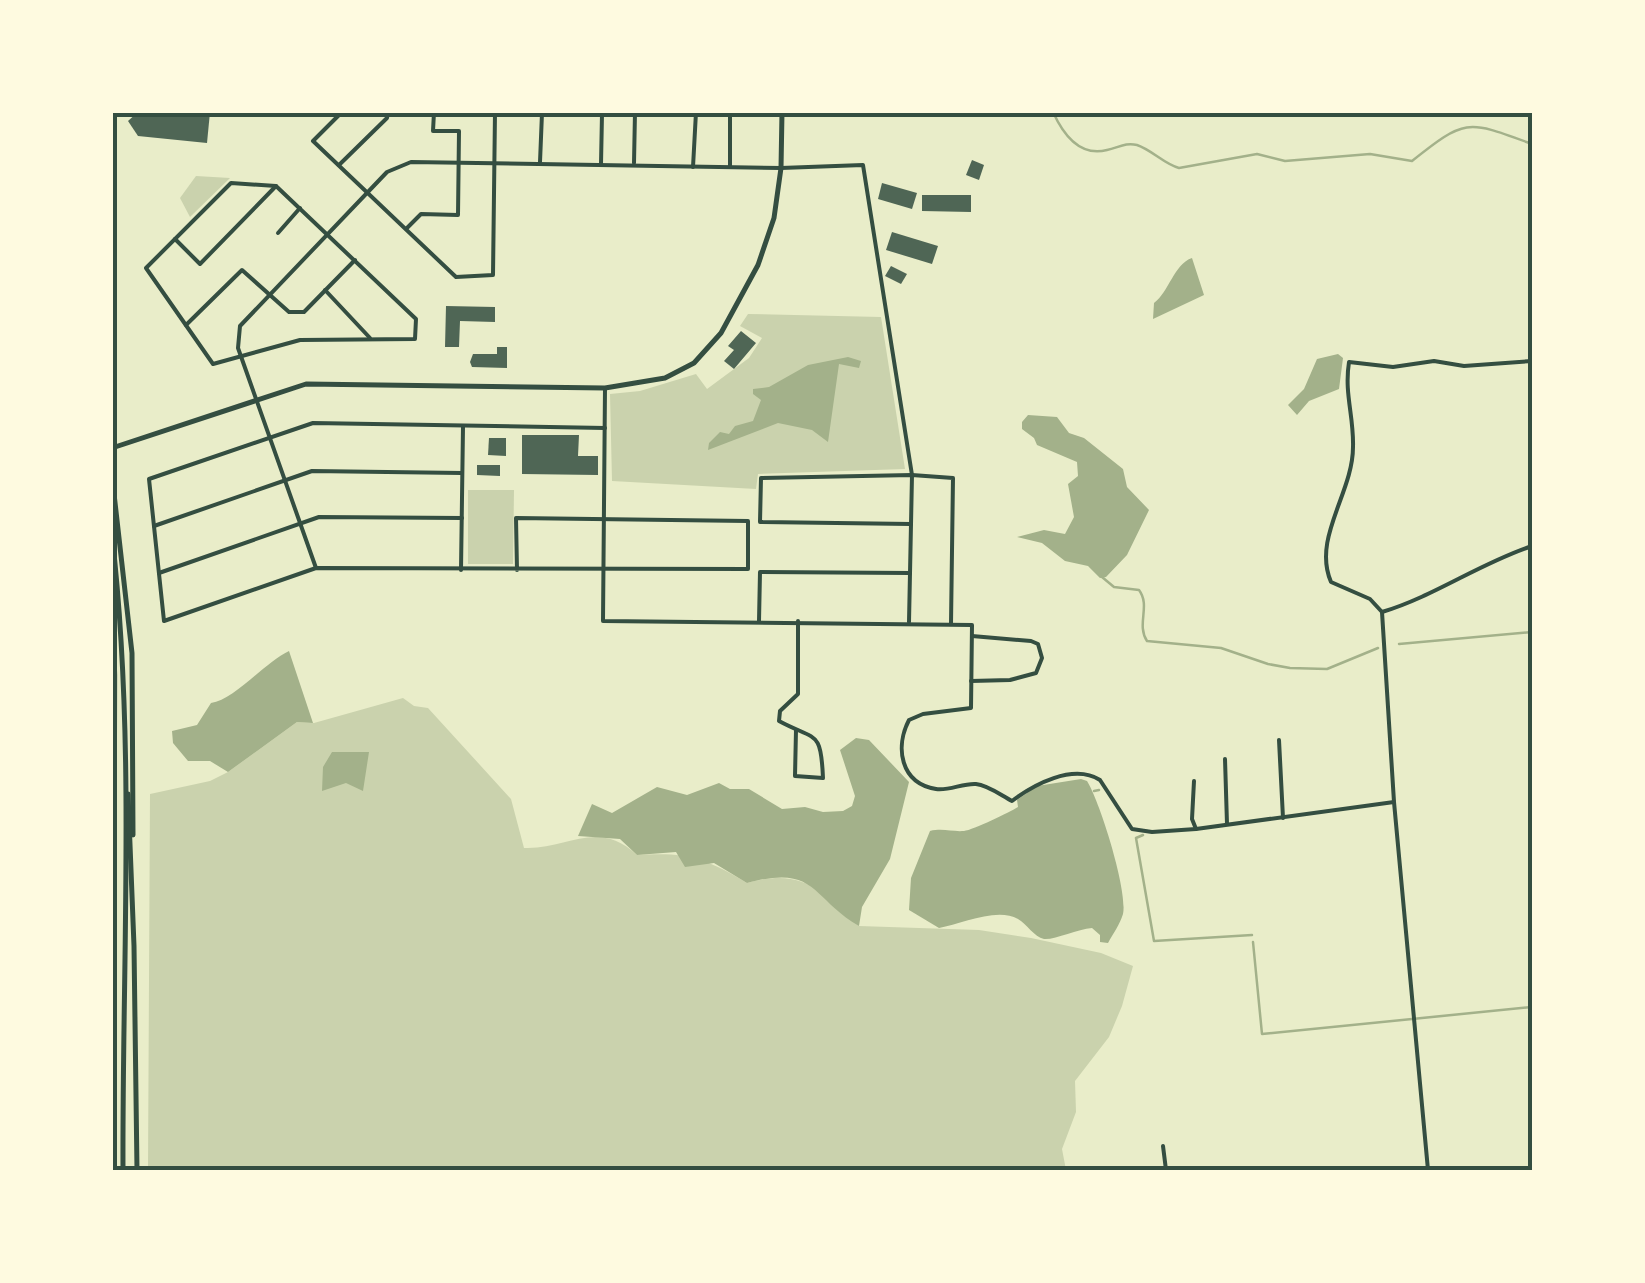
<svg xmlns="http://www.w3.org/2000/svg" width="1645" height="1283" viewBox="0 0 1645 1283" font-family="Ubuntu,sans-serif">
  <rect width="100%" height="100%" fill="#e9edc9"/>
  <g fill="#cad2ad">
    <polygon points="196,176 230,178 190,217 180,198"/>
    <polygon points="748,314 881,317 905,469 758,474 756,489 612,481 610,394 640,391 696,374 707,389 749,358 762,338 740,326"/>
    <polygon points="468,490 514,490 513,564 468,564"/>
    <path d="M403,698L414,706L428,708L511,799L524,848C567,850 597,818 637,855C686,852 704,857 747,883C803,868 819,889 859,926L979,930L1031,938L1101,953L1133,966L1122,1006L1109,1037L1075,1081L1076,1112L1062,1149L1066,1170H148L150,794L210,781L228,772L297,722L314,723Z"/>
  </g>
  <g fill="#a3b18a">
    <path d="M1192,258L1204,295L1153,319L1154,303C1169,292 1174,264 1192,258Z"/>
    <polygon points="1338,354 1343,358 1339,389 1309,401 1297,415 1288,405 1304,389 1317,359"/>
    <polygon points="848,357 861,361 859,368 839,364 828,442 812,430 778,423 708,450 709,443 720,432 729,434 735,426 753,421 761,400 753,394 753,389 769,387 808,365"/>
    <polygon points="1028,415 1057,417 1069,433 1084,438 1123,469 1127,487 1149,510 1127,555 1106,577 1100,578 1088,566 1065,561 1042,543 1017,537 1044,530 1065,534 1074,517 1068,484 1078,476 1077,462 1037,445 1034,438 1022,429 1022,422"/>
    <path d="M289,651L313,723L297,722L228,772L210,761H188L173,743L172,731L197,725L211,703C234,700 264,663 289,651Z"/>
    <path d="M856,738L869,740L909,782L890,859L862,907L859,926C810,897 817,864 747,883L714,863L685,867L676,852L637,855L620,839L578,836L592,804L612,813L657,787L687,795L719,783L730,789H749L782,809L805,807L823,812L843,811L852,806L855,796L840,750Z"/>
    <polygon points="332,752 369,752 363,791 346,783 322,791 323,767"/>
    <path d="M1081,779L1087,781C1100,802 1128,891 1123,914C1120,924 1113,934 1108,943L1100,942V935L1092,928C1077,929 1055,940 1044,939C1034,937 1027,924 1018,919C997,907 961,924 939,928L909,910L911,878L930,831C943,828 952,832 964,831C973,830 1010,812 1018,807L1017,800L1037,786Z"/>
  </g>
  <g fill="none" stroke-linecap="round" stroke-linejoin="round">
    <g stroke="#a3b18a" stroke-width="2.5">
      <path d="M1053,112C1063,134 1080,157 1107,150C1118,148 1125,142 1137,145C1152,150 1164,164 1179,168L1257,154L1285,161L1370,154L1412,161C1466,118 1467,120 1532,144"/>
      <path d="M1102,577L1114,587L1139,590C1151,606 1136,624 1147,641L1221,648L1268,664L1290,668L1327,669L1378,648"/>
      <polyline points="1399,644 1532,632"/>
      <polyline points="1094,791 1099,790"/>
      <polyline points="1143,835 1136,838 1154,941 1252,935"/>
      <polyline points="1253,942 1262,1034 1532,1007"/>
    </g>
  </g>
  <g fill="#4f6655">
    <polygon points="138,112 210,112 207,143 138,136 128,121"/>
    <polygon points="972,160 984,165 979,180 966,175"/>
    <polygon points="882,183 917,193 912,209 878,199"/>
    <polygon points="922,195 971,195 971,212 922,211"/>
    <polygon points="892,232 938,246 932,264 886,250"/>
    <polygon points="891,266 907,274 901,284 885,276"/>
    <polygon points="446,306 495,307 495,322 460,321 459,347 445,347"/>
    <polygon points="741,331 756,343 734,369 724,361 734,350 728,346"/>
    <polygon points="497,347 507,347 507,368 472,367 470,362 473,354 497,354"/>
    <polygon points="522,435 579,435 578,456 598,456 598,475 522,474"/>
    <polygon points="489,438 506,438 506,456 488,455"/>
    <polygon points="477,465 500,465 500,476 477,475"/>
  </g>
  <g fill="none" stroke-linecap="round" stroke-linejoin="round">
    <g stroke="#344e41" stroke-width="4">
      <polyline points="342,112 313,141 456,277 493,275 495,112"/>
      <polyline points="540,162 542,113 602,114 601,164"/>
      <polyline points="634,163 635,112"/>
      <polyline points="339,165 387,118 388,112"/>
      <polyline points="693,167 696,112"/>
      <polyline points="730,167 730,112"/>
      <polygon points="231,183 276,186 416,319 415,339 300,340 213,364 146,268"/>
      <polyline points="407,228 421,214 458,215 459,131 433,131 434,112"/>
      <polyline points="278,233 300,208"/>
      <polyline points="175,239 200,264 276,186"/>
      <polyline points="325,290 370,338"/>
      <polyline points="186,325 242,270 289,312 304,312 355,260"/>
      <path d="M605,388L603,621L972,625L971,708L923,714L909,720C895,747 900,783 936,789C949,791 963,783 976,784C988,785 1002,796 1012,801C1033,785 1073,763 1100,780L1132,829L1152,832L1196,829L1394,802"/>
      <polyline points="911,524 760,522 761,478 912,475 953,478 951,624"/>
      <polyline points="154,526 312,471 462,473"/>
      <polyline points="316,568 238,348 240,326 387,172 411,162 781,168 863,165 912,475 909,622"/>
      <polyline points="461,570 463,427"/>
      <polyline points="517,570 516,518 748,521 748,569 316,568 164,621 149,479 313,423 605,428"/>
      <polyline points="159,573 319,517 462,518"/>
      <path d="M1382,612C1435,596 1480,563 1532,546"/>
      <polyline points="759,621 760,572 910,573"/>
      <polyline points="971,681 1010,680 1036,673 1042,658 1038,644 1031,641 972,636"/>
      <path d="M796,730L795,776L823,778C821,729 816,741 779,721L780,711L798,694V621"/>
      <polyline points="1279,740 1283,818"/>
      <polyline points="1225,759 1227,824"/>
      <polyline points="1194,781 1192,819 1196,829"/>
      <polyline points="1163,1146 1166,1170"/>
      <path d="M1428,1170L1394,802L1382,612L1370,599L1331,582C1312,538 1353,493 1353,447C1354,416 1344,394 1349,362L1393,367L1434,361L1464,366L1532,361"/>
    </g>
    <polyline stroke="#344e41" stroke-width="5" points="112,448 306,384 605,388 665,378 694,363 721,333 758,265 774,218 781,168 782,112"/>
    <g stroke="#344e41" stroke-width="5">
      <polyline points="112,476 132,653 133,835"/>
      <path d="M112,535C136,746 122,959 123,1170"/>
      <polyline points="128,794 134,946 137,1170"/>
    </g>
    <polyline stroke="#7c8e77" stroke-width="2.5" points="112,588 116,675 114,1170"/>
  </g>
  <rect width="1645" height="1283" fill="none" stroke="#fefae0" stroke-width="230"/>
  <rect x="115" y="115" width="1415" height="1053" fill="none" stroke="#344e41" stroke-width="4"/>
</svg>
